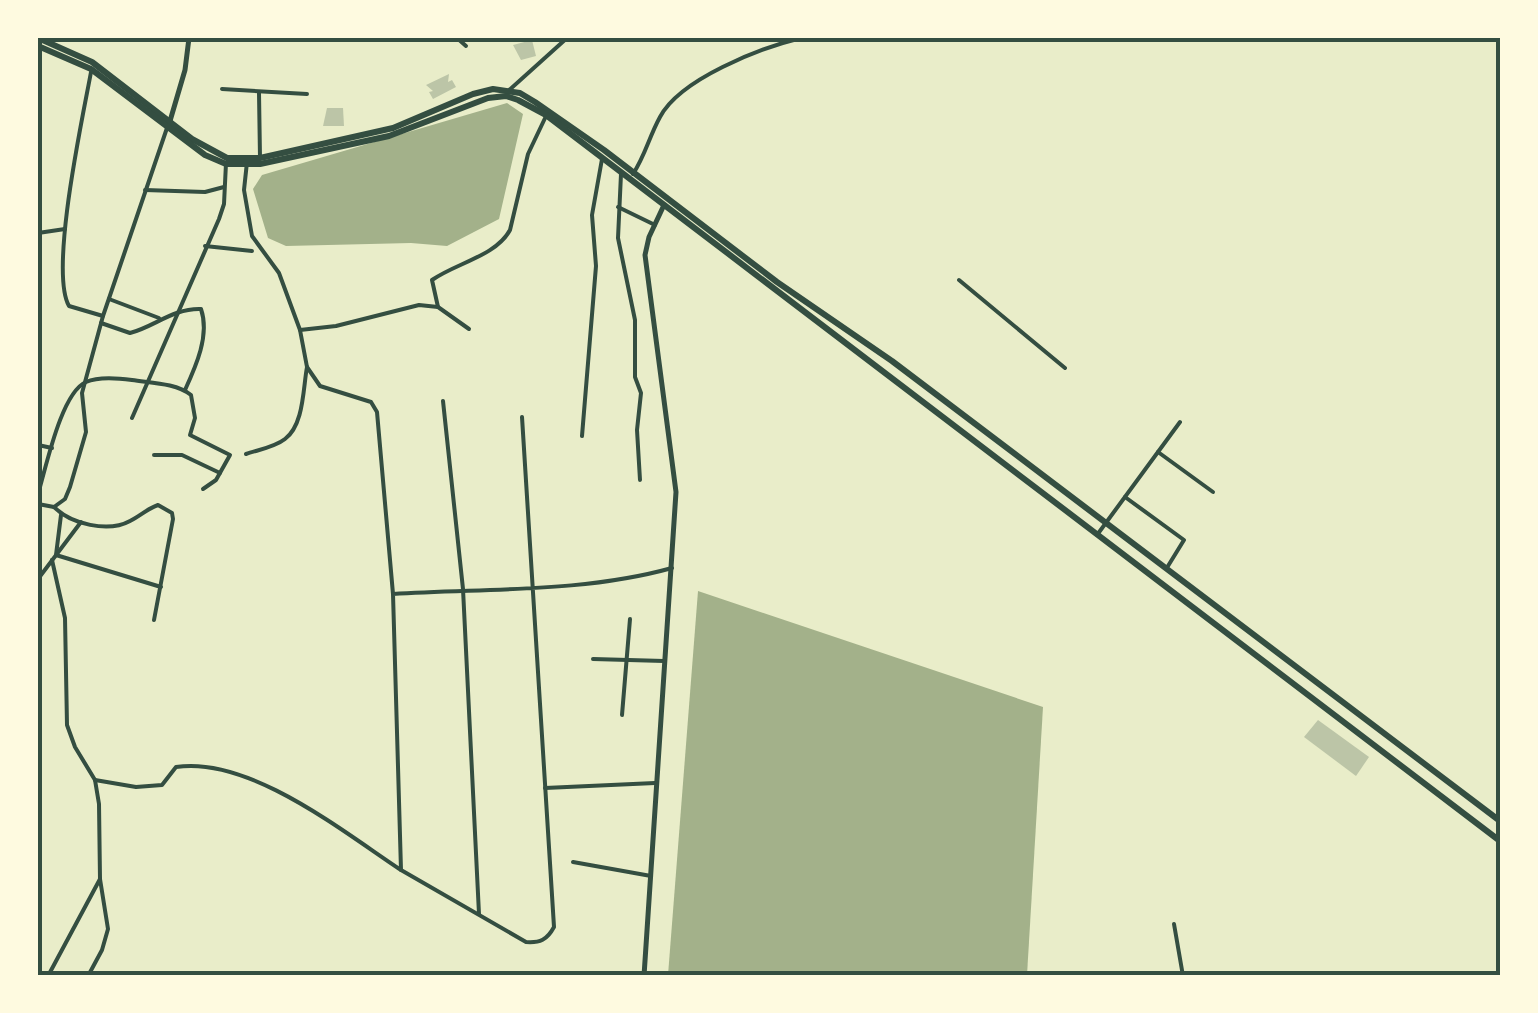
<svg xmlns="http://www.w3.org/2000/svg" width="1538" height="1013" viewBox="0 0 1538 1013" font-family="Raleway,sans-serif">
  <rect width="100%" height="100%" fill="#e9edc9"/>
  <g fill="#a3b18a">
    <polygon points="507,103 523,114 499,219 447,246 411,243 286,246 268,238 253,189 262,175"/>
    <polygon points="698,591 1043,707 1027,975 668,975"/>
  </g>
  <g fill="#bcc5a7">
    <polygon points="532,40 536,56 521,60 513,45"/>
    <polygon points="449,74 448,82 452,80 456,87 433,99 429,92 433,91 426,85"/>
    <polygon points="327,108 343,108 344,126 323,126"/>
    <polygon points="1318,720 1369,757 1356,776 1304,737"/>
  </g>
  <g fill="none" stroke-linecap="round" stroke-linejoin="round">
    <g stroke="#344e41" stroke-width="4">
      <polyline points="457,38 466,46"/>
      <path d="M91,72C83,116 49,271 69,306L103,316"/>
      <polyline points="222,89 307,94"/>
      <polyline points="507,92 567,38"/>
      <polyline points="259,93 260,158"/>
      <polyline points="247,162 244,190 252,236 279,273 300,330 307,367 320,386 371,402 377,412 393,594"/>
      <polyline points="621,174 618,238 635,320 635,377 641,393 637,430 640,480"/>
      <path d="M633,174C645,156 649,137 660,117C680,79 760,48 801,38"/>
      <polyline points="145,190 205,192 224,187"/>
      <polyline points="618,207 655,225"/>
      <polyline points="38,233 65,229"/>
      <polyline points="205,246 252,251"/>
      <polyline points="959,280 1065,368"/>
      <polyline points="109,299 159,318"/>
      <path d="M438,307L432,280C456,263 496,256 510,230L528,154L547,114"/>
      <path d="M101,323L130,333C154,327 173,308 201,309C210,335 196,366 185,390"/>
      <polyline points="300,330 336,326 419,305 438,307 469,329"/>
      <polyline points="443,401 463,589 479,914"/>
      <path d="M522,417L554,927C547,940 540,943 526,942L401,870L393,594C485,588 582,593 672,568"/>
      <polyline points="132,418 219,219 224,204 226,163"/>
      <polyline points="582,436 596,266 592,215 602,159"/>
      <polyline points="38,445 52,448"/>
      <polyline points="1158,452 1213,492"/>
      <path d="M246,454C258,450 275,447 285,439C304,425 303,388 307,367"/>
      <polyline points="154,455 182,455 220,473"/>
      <path d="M38,494C46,468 61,393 86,382C99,376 118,378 132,380C151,383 176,383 191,395L195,418L190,435L230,455L216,480L203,489"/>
      <polyline points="1125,497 1184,540 1168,566"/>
      <polyline points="38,504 54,507 65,499 70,487 86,432 82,393 103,316 168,125"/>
      <path d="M54,507C71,524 108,533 130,521C140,516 147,509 158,505L172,513L173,519L154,620"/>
      <polyline points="61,515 56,555 161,587"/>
      <polyline points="1097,535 1180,422"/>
      <polyline points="52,560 65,618 67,725 75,747 95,780 99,804 100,879 108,929 102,950 88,976"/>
      <polyline points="38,579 81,522"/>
      <polyline points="593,659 664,661"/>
      <polyline points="622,715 630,619"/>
      <path d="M95,780L136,787L162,785L176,767C249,756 342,831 401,870"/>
      <polyline points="545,788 655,783"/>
      <polyline points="573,862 651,876"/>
      <polyline points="1174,924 1183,976"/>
      <polyline points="48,976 100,879"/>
    </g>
    <polyline stroke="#344e41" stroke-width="5" points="644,976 676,492 645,255 649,237 664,205"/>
    <polyline stroke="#344e41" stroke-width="5" points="170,121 185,70 189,38"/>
    <g stroke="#344e41" stroke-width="6">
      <polyline points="38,38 92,62 192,139 227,158 260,158 393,128 473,94 493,89 520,93 535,102 604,150 777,282 892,361 1500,821"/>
      <polyline points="38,46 91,69 205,155 226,164 260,164 389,136 488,98 506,96 518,100 546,115 1500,841"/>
    </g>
  </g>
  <rect width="1538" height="1013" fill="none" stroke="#fefae0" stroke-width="80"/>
  <rect x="40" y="40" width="1458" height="933" fill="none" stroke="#344e41" stroke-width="4"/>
</svg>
